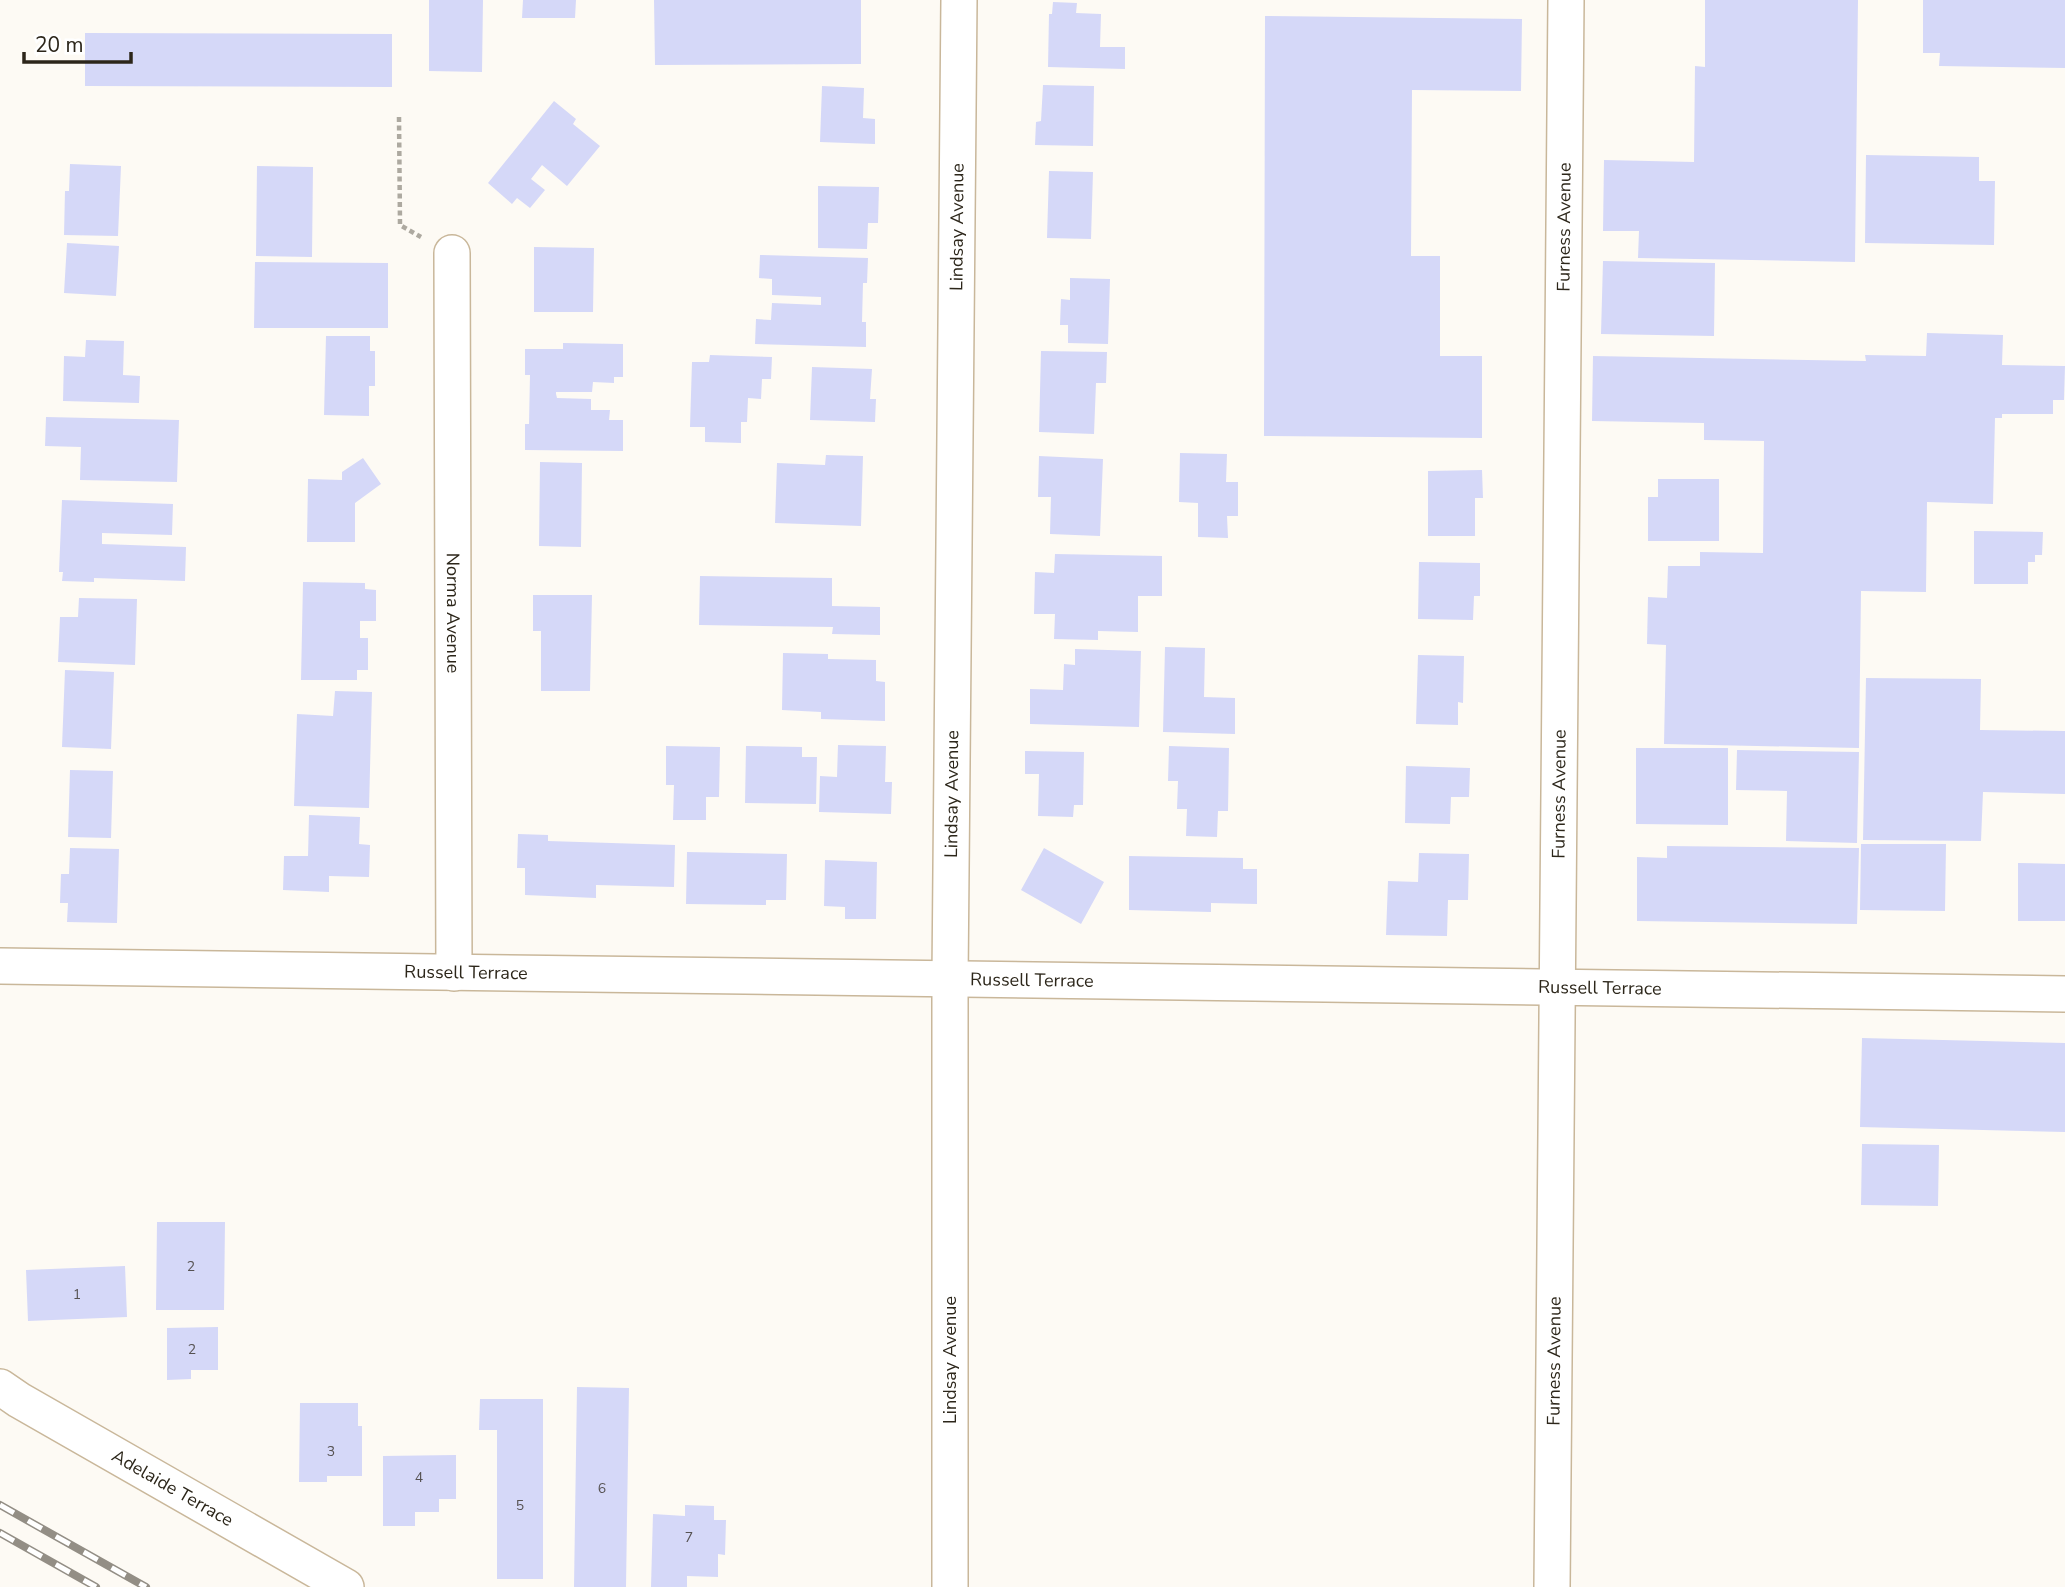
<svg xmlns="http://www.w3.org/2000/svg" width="2065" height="1587" font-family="'Nunito Sans',sans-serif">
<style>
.building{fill:#d5d8f8}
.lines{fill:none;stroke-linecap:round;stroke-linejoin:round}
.street-casing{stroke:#c9b79a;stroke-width:38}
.path{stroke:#ada9a0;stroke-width:4.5;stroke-dasharray:5 3.5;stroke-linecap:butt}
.street{stroke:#fff;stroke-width:35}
.rail-casing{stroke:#938e85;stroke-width:8}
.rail{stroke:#fff;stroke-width:5;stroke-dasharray:16;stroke-linecap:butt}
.labels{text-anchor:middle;stroke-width:7;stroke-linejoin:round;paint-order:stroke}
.number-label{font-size:14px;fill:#565252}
.street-label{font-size:18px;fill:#2c261a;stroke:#fff}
</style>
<rect width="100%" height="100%" fill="#fdfaf4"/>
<path class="building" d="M429,0H483L482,72L429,71Z
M523,0H576L575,18H522Z
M654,0H861V64L655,65Z
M1705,0H1858L1855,262L1638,258L1639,231H1603L1604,160L1694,162L1695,66L1705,67Z
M1923,0H2065V68L1939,66L1940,53H1923Z
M1053,2L1077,3L1076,13L1101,14L1100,47H1125V69L1048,67L1049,14H1052Z
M1265,16L1522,19L1521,91L1412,90L1411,256H1440V356H1482V438L1264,436Z
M85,33L392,34V87L85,86Z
M1043,85L1094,86L1093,146L1035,145L1036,122L1041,121Z
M822,86L864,88L863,118L875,119V144L820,142Z
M554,101L576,119L573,124L600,146L567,186L542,165L531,179L545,190L530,208L517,198L512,204L488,183Z
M1866,155L1979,157V181H1995L1994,245L1865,243Z
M70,164L121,166L118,236L64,235L65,191H69Z
M257,166L313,167L312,257L256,256Z
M1049,171L1093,172L1091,239L1047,238Z
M818,186L879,187L878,223H868L867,249L818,248Z
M67,243L119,246L116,296L64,293Z
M534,247L594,248L593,312H534Z
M760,255L868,258L867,283H863L862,322H866V347L755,344L756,319L771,320L772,303L821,305V297L772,295V279L759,278Z
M1603,261L1715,263L1714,336L1601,334Z
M255,262L388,263V328H254Z
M1070,278L1110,279L1108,344L1068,343V325H1060L1061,299L1070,300Z
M1927,333L2003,335L2002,365L2065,366L2064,400H2053V414H2002V418H1995L1993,504L1927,502L1926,592L1861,591L1859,748L1664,744L1666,645L1647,644L1648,597L1667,598L1668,566H1700V552L1763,553L1764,441L1704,440V423L1592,421L1593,356L1866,361L1865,355L1926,356Z
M326,336H370V351H375V386H369V416L324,415Z
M86,340L124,341L123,375L140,376L139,403L63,401L64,356L85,357Z
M563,343L623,344V377H614V383L593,382L592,392H556V394L557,398L591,399V410H610L609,420H623V451L525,450V424H529L530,375H525V349H563Z
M1041,351L1107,352L1106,383H1096L1094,434L1039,432Z
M710,355L772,357L771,379H762L761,399L748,398L747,422H741V443L705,442V427H690L692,362H709Z
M812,367L872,369L870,399H876L875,422L810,420Z
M46,417L179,420L177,482L80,480L81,447L45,446Z
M1180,453L1227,454L1226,482H1238V516H1227L1228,538L1198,537V503L1179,502Z
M826,455L863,456L861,526L775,523L777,463L825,465Z
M1039,456L1103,459L1100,536L1050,534L1051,497H1038Z
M363,458L381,484L355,503V542H307L308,479L342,480V472Z
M540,462L582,463L581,547L539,546Z
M1482,470L1483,498H1475V536H1428V471Z
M1658,479H1719V541H1648V497H1658Z
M62,500L173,504L172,535L102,533V544L186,547L185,581L94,578V582L62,581L63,572H59Z
M1974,531L2043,532L2042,555H2035V562H2028V584H1974Z
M1055,554L1162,556V596H1138V632L1098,631V640L1054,639L1055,614H1034L1035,572L1054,573Z
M1419,562L1480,563V596H1474L1473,620L1418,619Z
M700,576L832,578V606L880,607V635L832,634L833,627L699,625Z
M303,582L365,583V589L376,590V621H360V638H368V670H357V680H301Z
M533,595H592L590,691H541V631H533Z
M79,598L137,599L135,665L58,662L60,617H78Z
M1165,647L1205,648L1204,697L1235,698V734L1163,732Z
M1075,649L1141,651L1139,727L1030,724V689L1063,690L1064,664L1075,665Z
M783,653L828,654V659L876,660V681L885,682V721L821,719V712L782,710Z
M1418,655L1464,656L1463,703L1458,702V725L1416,724Z
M65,670L114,672L111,749L62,747Z
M1866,678L1981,679L1980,730L2065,731V794L1983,792L1981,841L1863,840Z
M335,691L372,692L369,808L294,806L297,714L333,716Z
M838,745L886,746L885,782H892L891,814L819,812L820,776L837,777Z
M666,746L720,747L719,797H706V820H673L674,785H666Z
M746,746L802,747V757H817L816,804L745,803Z
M1169,746L1229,748L1228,811H1218L1217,837L1186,836L1187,809H1177L1178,781H1168Z
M1636,748H1728V825L1636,824Z
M1737,750L1859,752L1857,843L1786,841L1787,791L1736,790Z
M1025,751L1084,752L1083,805H1074L1073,817L1038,816L1039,774H1025Z
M1406,766L1470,768L1469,797H1451L1450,824L1405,823Z
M70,770L113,771L111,838L68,837Z
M309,815L360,817L359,844L370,845L369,877L329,876V892L283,890L284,856H308Z
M518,834L548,835V841L675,845L674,887L596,885V898L525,895V868H517Z
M1861,844H1946L1945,911L1860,910Z
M1667,846L1859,848L1857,924L1637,921V857L1667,858Z
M70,848L119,849L117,923L67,922L68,903H60L61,874H69Z
M1044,848L1104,882L1081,924L1021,890Z
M687,852L787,854L786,900H766V905L686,904Z
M1419,853L1469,854L1468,900H1448L1447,936L1386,935L1388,881L1418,882Z
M1129,856L1243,858V869H1257V904L1211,903V912L1129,910Z
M825,860L877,862L876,919H845V907L824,906Z
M2018,863L2065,864V921H2018Z
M1862,1038L2065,1043V1132L1860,1127Z
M1862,1144L1939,1145L1938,1206L1861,1205Z
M157,1222H225L224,1310H156Z
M125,1266L127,1317L28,1321L26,1270Z
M218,1327V1370H191V1379L167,1380V1328Z
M577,1387L629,1388L626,1587H574Z
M480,1399H543V1579H497V1430H479Z
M300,1403H358V1426H362V1476H327V1482H299Z
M456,1455V1499H439V1512H415V1526H383V1456Z
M685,1505L714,1506V1520H726L725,1555L718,1554V1577L687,1576V1587H651L653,1514L685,1516Z"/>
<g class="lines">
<defs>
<g id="street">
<path id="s1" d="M452,253L454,973"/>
<path id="s2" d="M0,966L2065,994"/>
<path id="s3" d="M0,1387L19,1400L346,1587"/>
<path id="s4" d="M950,1587V979L959,0"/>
<path id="s5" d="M1552,1587L1566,0"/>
</g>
</defs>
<use href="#street" class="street-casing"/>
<path class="path" d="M399,117L400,225L421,237"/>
<use href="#street" class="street"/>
<defs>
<path id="rail" d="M0,1505L146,1587
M0,1533L96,1587"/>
</defs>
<use href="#rail" class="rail-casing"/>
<use href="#rail" class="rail"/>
</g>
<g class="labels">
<g class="number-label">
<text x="191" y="1271">2</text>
<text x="77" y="1299">1</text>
<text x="192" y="1354">2</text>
<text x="331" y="1456">3</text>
<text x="419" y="1482">4</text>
<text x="602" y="1493">6</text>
<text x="520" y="1510">5</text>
<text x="689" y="1542">7</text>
</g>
<g class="street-label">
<text dy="6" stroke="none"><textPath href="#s4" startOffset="1360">Lindsay Avenue</textPath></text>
<text dy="6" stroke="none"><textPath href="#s5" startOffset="1360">Furness Avenue</textPath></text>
<text dy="6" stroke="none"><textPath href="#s1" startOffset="360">Norma Avenue</textPath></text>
<text dy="6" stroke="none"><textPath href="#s4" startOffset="793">Lindsay Avenue</textPath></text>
<text dy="6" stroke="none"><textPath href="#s5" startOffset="793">Furness Avenue</textPath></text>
<text dy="6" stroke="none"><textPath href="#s2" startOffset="466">Russell Terrace</textPath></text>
<text dy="6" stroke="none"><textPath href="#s2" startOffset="1032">Russell Terrace</textPath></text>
<text dy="6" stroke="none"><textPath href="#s2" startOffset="1600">Russell Terrace</textPath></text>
<text transform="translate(950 1360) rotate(-90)" y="6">Lindsay Avenue</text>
<text dy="6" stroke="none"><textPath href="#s5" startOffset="226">Furness Avenue</textPath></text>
<text dy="6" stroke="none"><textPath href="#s3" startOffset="200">Adelaide Terrace</textPath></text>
</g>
</g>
<path d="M24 52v10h107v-10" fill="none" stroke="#2c261a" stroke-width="3.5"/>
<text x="35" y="52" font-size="21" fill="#2c261a" stroke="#ffffff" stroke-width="5" paint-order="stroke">20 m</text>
</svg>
